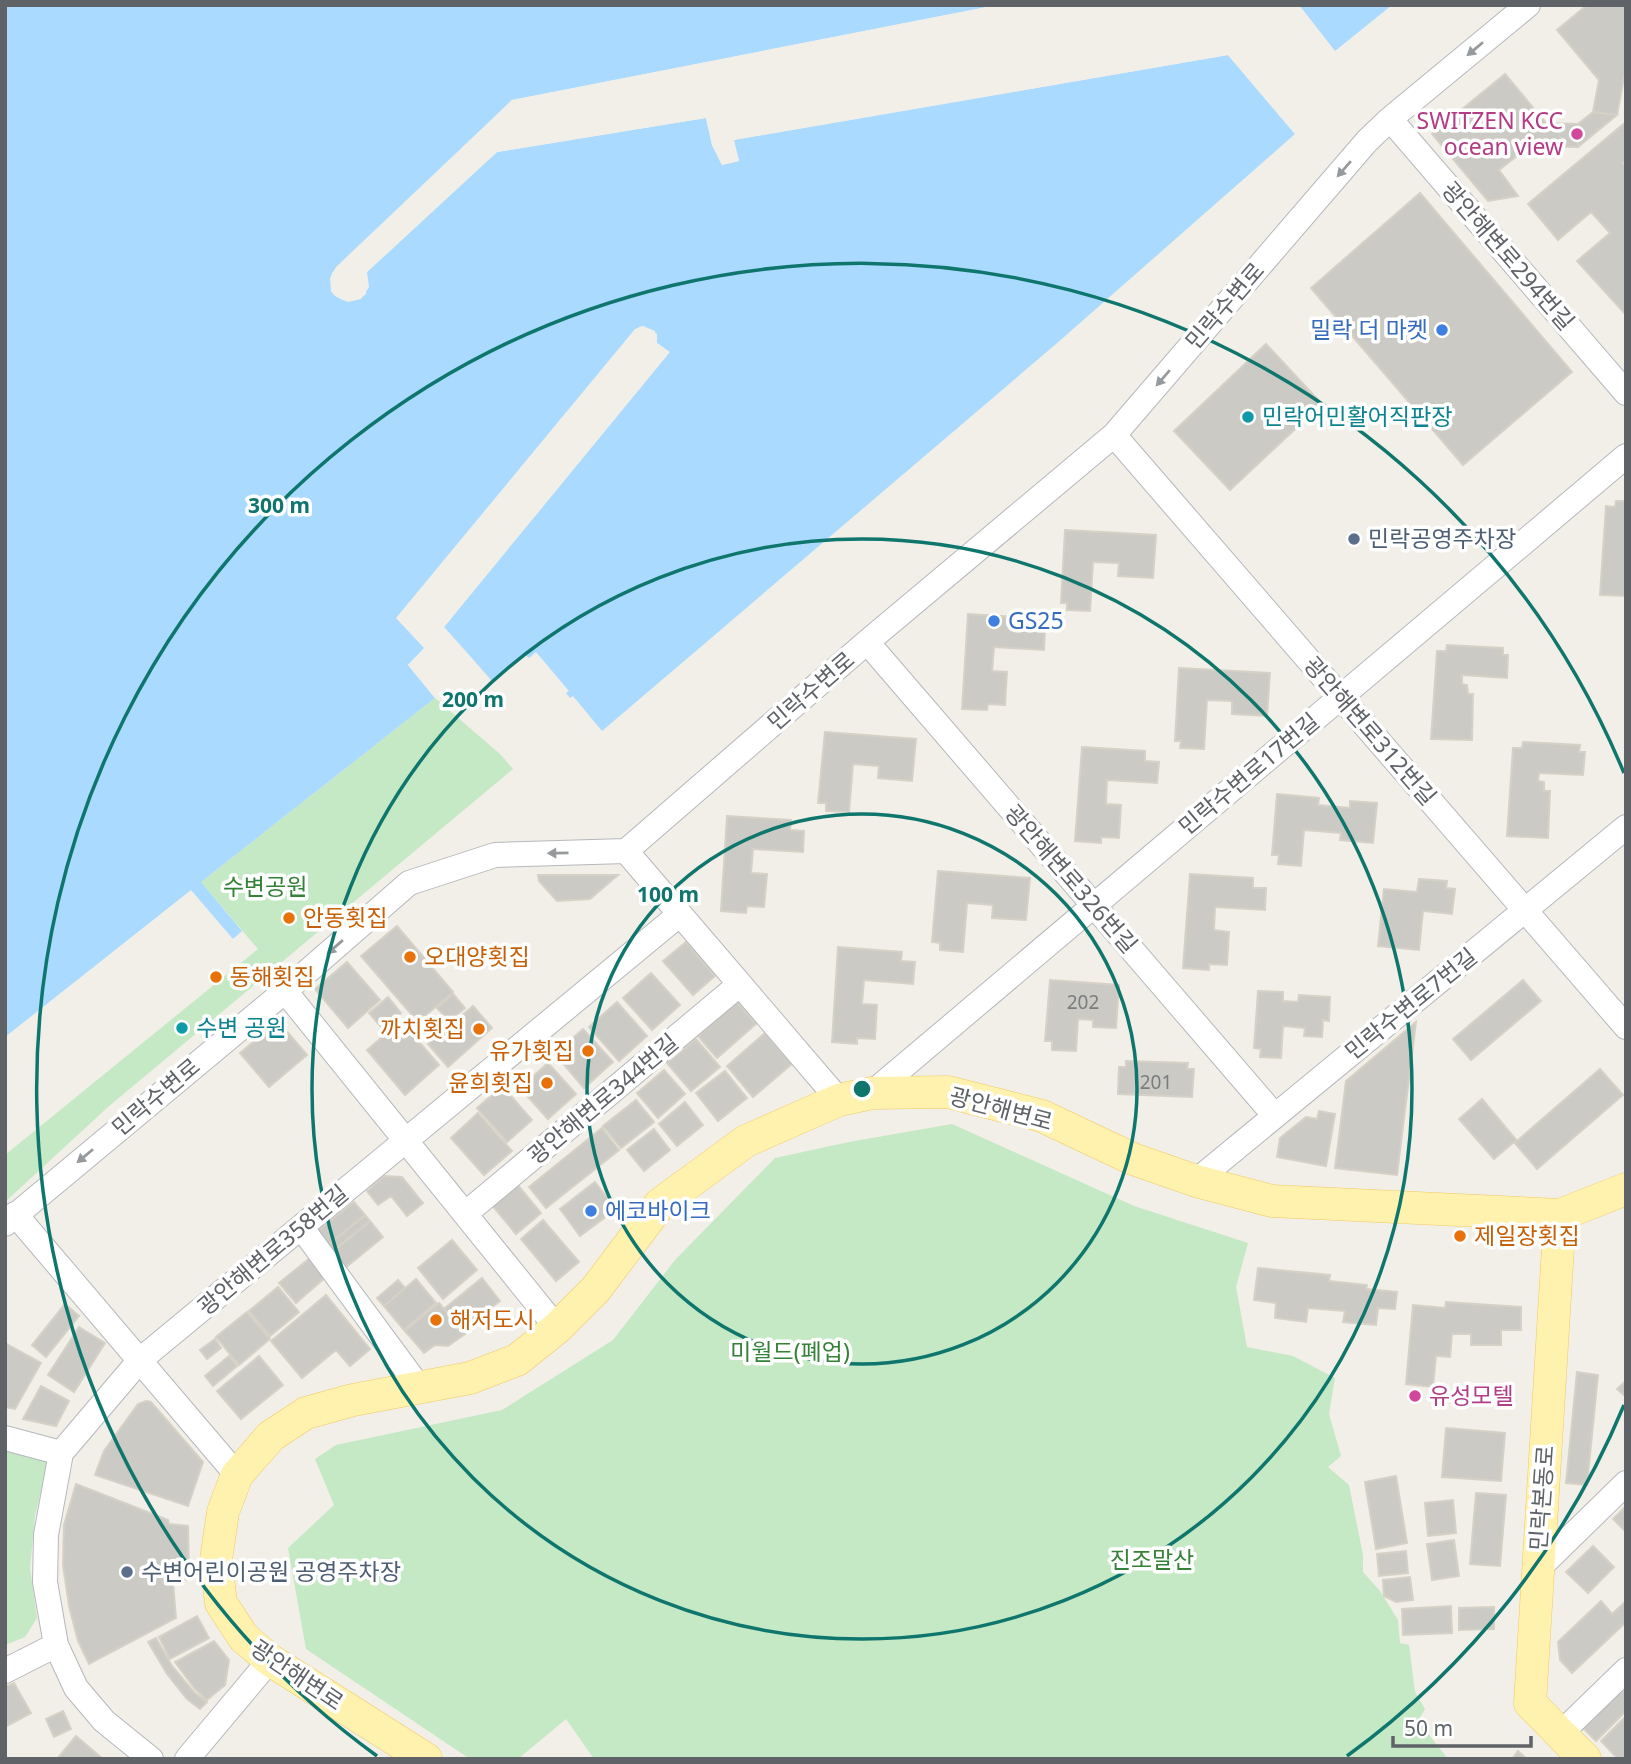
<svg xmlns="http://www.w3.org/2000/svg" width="1631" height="1764" font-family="'Noto Sans','Noto Sans KR',sans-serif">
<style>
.green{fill:#c5e8c5}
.water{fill:#aadaff}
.pier{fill:#f1efe8}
.building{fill:#cccac5;stroke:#d6d1c6;stroke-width:2}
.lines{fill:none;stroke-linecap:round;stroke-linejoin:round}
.minor-casing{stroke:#b5b8bc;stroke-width:26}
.major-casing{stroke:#f2c960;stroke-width:33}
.minor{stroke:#fff;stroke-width:24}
.major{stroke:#fff2af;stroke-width:32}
.oneway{fill:#979a9d}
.ring{fill:none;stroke:#0f766e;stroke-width:3.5}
.hotel-dot{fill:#d1479c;stroke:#fff;stroke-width:2.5}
.shop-dot{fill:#3f7fe0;stroke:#fff;stroke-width:2.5}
.culture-dot{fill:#0f9aa8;stroke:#fff;stroke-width:2.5}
.service-dot{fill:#5c6f8a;stroke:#fff;stroke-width:2.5}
.food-dot{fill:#e8710a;stroke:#fff;stroke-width:2.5}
.labels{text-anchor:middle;stroke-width:7;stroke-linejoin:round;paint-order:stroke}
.number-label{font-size:19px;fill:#7a7d7f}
.hotel-label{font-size:23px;fill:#b23c85;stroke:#fff;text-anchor:end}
.street-label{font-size:23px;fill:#5f6368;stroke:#fff}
.shop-label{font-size:23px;fill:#366cbe;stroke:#fff;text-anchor:start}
.culture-label{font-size:23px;fill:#0d838f;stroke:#fff;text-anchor:start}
.service-label{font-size:23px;fill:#4e5e75;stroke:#fff;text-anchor:start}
.park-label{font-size:23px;fill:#348238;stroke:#fff}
.food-label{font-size:23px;fill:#c56008;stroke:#fff;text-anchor:start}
.centre{fill:#0f766e;stroke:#fff;stroke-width:3.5}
.ring-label{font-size:21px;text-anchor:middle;font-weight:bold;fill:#0f766e;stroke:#fff;stroke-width:7;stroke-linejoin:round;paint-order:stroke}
</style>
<rect width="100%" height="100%" fill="#f1efe8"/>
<path class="green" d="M435,698L500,754L513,769L108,1107L5,1202V1155L258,949L201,882Z
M952,1124L1134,1206L1248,1243L1236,1287L1247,1347L1293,1356L1335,1378L1329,1414L1341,1456L1328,1467L1349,1485L1363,1555V1572L1380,1591L1398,1620L1400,1643L1409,1645L1415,1692L1425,1709L1418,1721L1448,1759H594L566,1719L518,1759H470L306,1649L288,1548L334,1505L315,1459L336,1445L502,1410L613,1340L675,1260L775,1158L849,1142Z
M5,1449L48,1461L35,1516L30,1568L37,1618L25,1637L5,1645Z"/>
<path class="water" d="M5,5H997L512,100L332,273L331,291C340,303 355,304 366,294L367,272L497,152L706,118L712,145L722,165L739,161L733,140L1228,55L1295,134L1056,344L602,731L573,696L570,698L566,693L569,691L536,652L529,658L524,654L492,681L444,627L669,352L657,343V334L643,326L639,327L397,618L425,648L408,665L435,698L201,882L242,931L233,939L191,890L5,1037Z
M1299,5H1392L1335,51Z"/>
<path class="pier" d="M997,5H1000L997,9L514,104L338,270L333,279L335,289L338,294L348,298L359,296L365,287L364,270L496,149L706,115L709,117L716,144L724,161L734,159L730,141L733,137L1228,51L1298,132L1295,134L1228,55L734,140L739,161L722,165L712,145L706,118L497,152L367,272L369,287L361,299L348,302L335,296L331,291L330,278L336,267L512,100Z
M1295,5H1299L1337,54L1332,53Z
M643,326L655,331L657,343L670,352L444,627L476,663L473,666L441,629V625L665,352L654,345L653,336L649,331L643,329L638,332L401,618L428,646L427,650L412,665L438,695L435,698L408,665L424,648L396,618L635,329Z"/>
<path class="building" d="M1587,5H1626V67L1617,115L1593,112L1599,80L1557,30Z
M1505,74L1546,123L1578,124V147L1530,146L1499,170L1518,196L1488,201L1432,134Z
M1593,112L1617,115L1578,147V124Z
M1626,122V160L1622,163L1626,167V315L1577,261L1610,233L1591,212L1558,240L1528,204Z
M1420,193L1572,372L1463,465L1311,288Z
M1266,344L1322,404L1230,490L1174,431Z
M1616,501H1626V596L1600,595L1606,506L1615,507Z
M1065,530L1156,535L1153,578L1118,576L1119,563L1093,562L1090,611L1067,610V603H1061Z
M968,614L1032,618L1031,628L1045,629L1044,650L994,647L992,671L1007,672L1005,705L988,704L987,710L962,709Z
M1447,645L1503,648V655H1508L1507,678L1462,675V684L1467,685L1468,694H1473L1472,740L1431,739L1437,651H1446Z
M1179,668L1270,673L1267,716L1232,714V701L1207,700L1204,749L1180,748L1181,741H1175Z
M825,732L916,739L912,781L878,778L879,766L853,764L849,812L826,811V803H818Z
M1523,742L1580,745L1579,752H1585L1583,775L1539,773L1538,781L1544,782V791H1550L1548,838L1507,836L1513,748H1522Z
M1082,747L1145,751V761L1159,762L1157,783L1107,780L1106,804L1121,805L1119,838L1101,837V843L1075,841Z
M1277,794L1319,798L1318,805L1350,808V801L1377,803L1373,843L1340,840L1341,833L1304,830L1301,866L1278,864L1279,855H1272Z
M727,816L791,820L790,830L804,831L803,852L753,849L751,873L767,874L764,907L747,906L746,913L721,911Z
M938,871L1030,878L1026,920L992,918L993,905L967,903L963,952L940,950V943L932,942Z
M1190,874L1253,878V888H1266L1265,910L1215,907L1214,930L1229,932L1227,965L1209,964V970L1183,968Z
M538,875H618L590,899L557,901L539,881Z
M1419,879L1447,881L1446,888L1455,889L1452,914L1423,911L1419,950L1378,946L1384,889L1417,892Z
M397,926L453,992L418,1022L361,956Z
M686,942L715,976L693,995L663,961Z
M838,947L902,952L901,961L915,962L913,984L864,980L862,1004L877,1005L875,1039L857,1038V1044L832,1042Z
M347,962L380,1000L348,1028L315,989Z
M651,973L680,1005L652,1030L623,998Z
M1050,980L1119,985L1116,1028L1093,1027V1020L1078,1019L1076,1051L1052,1050V1041H1045Z
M1523,980L1541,1001L1471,1060L1453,1039Z
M1258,991L1283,992V1001L1298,1002L1299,995L1330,997L1329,1021L1323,1020L1322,1037L1304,1036L1305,1028L1283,1026L1281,1058L1260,1057L1261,1049L1254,1048Z
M453,994L465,1008L449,1021L437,1008Z
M388,997L401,1013L382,1028L369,1013Z
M617,1002L647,1036L619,1061L589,1027Z
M737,1002L756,1024L717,1058L698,1036Z
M473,1006L492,1028L448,1067L428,1044Z
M278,1021L307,1055L269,1087L240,1053Z
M401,1021L439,1065L405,1095L367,1050Z
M1416,1022L1397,1175L1335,1168L1346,1081Z
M583,1029L613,1062L584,1088L555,1054Z
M765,1033L792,1064L753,1097L727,1066Z
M696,1039L720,1067L691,1091L667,1063Z
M1126,1061L1188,1063L1187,1069H1194L1192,1097L1118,1094L1119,1067H1126Z
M548,1063L576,1094L548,1119L520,1088Z
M1600,1069L1623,1095L1537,1169L1514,1142L1494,1159L1459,1119L1482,1099L1517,1141Z
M664,1070L685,1094L658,1118L637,1093Z
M725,1071L747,1098L718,1121L696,1093Z
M502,1086L532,1120L507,1142L477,1108Z
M636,1100L654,1122L621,1148L603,1126Z
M685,1102L703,1125L677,1146L659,1124Z
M1319,1111L1335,1114L1326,1166L1277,1157L1280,1138L1306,1117L1317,1119Z
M478,1113L512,1151L484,1175L451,1138Z
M602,1128L619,1150L546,1208L529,1187Z
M654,1129L670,1150L644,1171L627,1150Z
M384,1176L402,1177L423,1203L407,1216L391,1196L378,1205L367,1191Z
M595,1182L616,1209L580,1236L560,1209Z
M516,1183L541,1213L516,1234L491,1204Z
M354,1202L365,1215L327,1246L316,1232Z
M365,1215L370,1221L332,1252L327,1246Z
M543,1220L579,1262L556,1281L521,1239Z
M370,1221L383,1237L345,1268L332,1252Z
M452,1240L477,1270L443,1299L418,1268Z
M310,1258L326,1277L296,1303L279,1283Z
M1258,1268L1330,1275L1329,1281L1367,1285L1366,1289L1397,1292L1395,1309L1378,1308L1376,1325L1343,1322L1345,1311L1308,1308L1306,1322L1275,1318L1276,1303L1254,1300Z
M482,1278L500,1301L462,1330L444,1309Z
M416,1279L436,1303L404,1330L384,1306Z
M398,1280L405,1288L384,1306L377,1298Z
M278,1287L299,1312L270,1336L249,1311Z
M326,1295L370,1349L350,1366L336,1350L302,1378L271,1341Z
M1446,1302L1521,1307V1330H1501V1345H1471V1334H1452L1450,1357L1436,1356L1433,1387L1406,1384L1413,1305L1445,1308Z
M439,1303L465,1334L448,1346L435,1345L424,1353L405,1331Z
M65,1304L79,1316L46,1357L32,1345Z
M247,1312L270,1339L239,1365L216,1337Z
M79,1327L105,1343L74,1392L48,1375Z
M215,1339L221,1348L207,1359L200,1350Z
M5,1343L41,1363L15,1409L5,1407Z
M229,1356L237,1366L213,1386L205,1376Z
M259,1356L283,1385L241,1419L217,1391Z
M1577,1372L1598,1375L1587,1485L1566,1483Z
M1626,1381V1397L1617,1389Z
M41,1386L69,1401L56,1426L23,1419Z
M146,1401L151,1402L203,1462L188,1506L95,1475L104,1451L138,1404Z
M1446,1428L1505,1433L1501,1481L1442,1477Z
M1396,1476L1407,1543L1376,1549L1365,1482Z
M76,1484L168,1520L169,1524L188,1526L189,1579L173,1582L176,1618L89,1664L78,1641L69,1606L63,1565L64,1525Z
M1476,1493L1506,1495L1500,1566L1470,1564Z
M1453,1500L1456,1533L1428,1536L1425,1503Z
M1626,1506V1532L1613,1519Z
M1454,1540L1459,1576L1432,1580L1427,1544Z
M1593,1546L1614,1567L1588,1593L1566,1572Z
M1406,1551L1408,1573L1379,1576L1377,1554Z
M1410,1577L1413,1600L1396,1602L1384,1596L1383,1580Z
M1601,1601L1612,1614L1626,1601V1622L1572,1673L1560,1660L1558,1642Z
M1451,1606L1452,1633L1403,1635L1402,1609Z
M1494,1607V1629L1459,1630V1608Z
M197,1616L209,1638L170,1659L159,1637Z
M156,1638L172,1666L194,1692L207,1702L200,1709L187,1699L167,1674L148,1642Z
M214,1641L229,1660L225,1685L207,1700L195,1689L175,1662Z
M14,1683L31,1713L5,1727V1687Z
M1619,1688L1626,1694V1711L1596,1741L1581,1726Z
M63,1711L71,1729L54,1737L46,1719Z
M1625,1717L1626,1759H1618L1601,1741Z
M76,1736L103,1759H57Z
M1518,1751L1527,1759H1512Z"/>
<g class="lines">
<defs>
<path id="minor" d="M1390,119L1626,393
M1114,435L1626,1027
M867,642L1275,1116
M626,851L839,1100
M285,991L557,1328
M872,1093L1626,456
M1196,1181L1626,827
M15,1214L237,1475
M465,1214L740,984
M5,1224L285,991L409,883L495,855L626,851L867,642L1114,435L1367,141L1390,119L1528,5
M301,1227L419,1387
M5,1438L61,1453
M1538,1569L1626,1483
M5,1671L56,1645
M1560,1734L1626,1670
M151,1759L104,1721L76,1688L56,1645L45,1582L46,1535L61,1453L140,1360L680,914
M187,1759L270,1660"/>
<path id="major" d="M1560,1215L1530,1703L1585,1759
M426,1759L270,1660L244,1638L221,1603L216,1560L223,1512L237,1475L271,1436L306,1413L353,1400L470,1378L517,1360L557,1328L596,1289L660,1204L746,1141L839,1100L872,1093L948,1092L1042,1116L1133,1159L1196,1181L1272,1201L1560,1215L1626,1189"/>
</defs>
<use href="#minor" class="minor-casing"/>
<use href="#major" class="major-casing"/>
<use href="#minor" class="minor"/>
<use href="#major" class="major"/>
</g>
<defs><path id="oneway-solid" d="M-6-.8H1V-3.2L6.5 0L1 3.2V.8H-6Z" transform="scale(1.75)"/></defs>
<g class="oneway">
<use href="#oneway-solid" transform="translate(1475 49) rotate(140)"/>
<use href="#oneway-solid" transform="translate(1344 169) rotate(131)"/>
<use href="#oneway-solid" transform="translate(1163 378) rotate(131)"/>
<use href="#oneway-solid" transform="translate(558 853) rotate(179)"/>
<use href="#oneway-solid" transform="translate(335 947) rotate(139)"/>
<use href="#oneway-solid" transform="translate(85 1156) rotate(140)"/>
</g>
<g class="ring">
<circle cx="862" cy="1089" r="275"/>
<circle cx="862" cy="1089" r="550"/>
<path d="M1624 1405A825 825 0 0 1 1347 1756M377 1756A825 825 0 1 1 1624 773"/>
</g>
<g class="hotel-dot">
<circle cx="1577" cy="134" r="7"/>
<circle cx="1415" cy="1396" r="7"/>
</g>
<g class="shop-dot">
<circle cx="1442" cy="330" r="7"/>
<circle cx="994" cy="621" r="7"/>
<circle cx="591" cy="1211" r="7"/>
</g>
<g class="culture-dot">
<circle cx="1248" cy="417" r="7"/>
<circle cx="182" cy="1028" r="7"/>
</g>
<g class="service-dot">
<circle cx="1354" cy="539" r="7"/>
<circle cx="127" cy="1572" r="7"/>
</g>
<g class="food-dot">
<circle cx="289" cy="918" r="7"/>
<circle cx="410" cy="957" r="7"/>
<circle cx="216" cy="977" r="7"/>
<circle cx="479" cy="1029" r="7"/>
<circle cx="588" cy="1051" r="7"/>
<circle cx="547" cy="1083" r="7"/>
<circle cx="1460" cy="1236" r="7"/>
<circle cx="436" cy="1320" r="7"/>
</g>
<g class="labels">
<g class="number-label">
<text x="1083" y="1009">202</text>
<text x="1156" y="1089">201</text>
</g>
<g class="hotel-label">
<text x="1563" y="129">SWITZEN KCC<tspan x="1563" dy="26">ocean view</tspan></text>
<text x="1429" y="1404" text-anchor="start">유성모텔</text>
</g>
<g class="street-label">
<text transform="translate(1508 256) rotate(49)" y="8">광안해변로294번길</text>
<text transform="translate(1225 306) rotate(-49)" y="8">민락수변로</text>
<text transform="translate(811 691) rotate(-41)" y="8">민락수변로</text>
<text transform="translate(1370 731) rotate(49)" y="8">광안해변로312번길</text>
<text transform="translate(1249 774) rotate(-40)" y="8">민락수변로17번길</text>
<text transform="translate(1071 879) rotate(49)" y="8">광안해변로326번길</text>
<text transform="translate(1411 1004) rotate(-39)" y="8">민락수변로7번길</text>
<text transform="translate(156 1097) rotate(-40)" y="8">민락수변로</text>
<text transform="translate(603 1099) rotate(-40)" y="8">광안해변로344번길</text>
<text transform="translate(1001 1109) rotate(15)" y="8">광안해변로</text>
<text transform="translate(273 1250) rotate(-40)" y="8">광안해변로358번길</text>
<text transform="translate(1542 1498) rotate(-86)" y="8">민락본동로</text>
<text transform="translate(297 1675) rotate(34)" y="8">광안해변로</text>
</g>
<g class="shop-label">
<text x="1428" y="338" text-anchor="end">밀락 더 마켓</text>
<text x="1008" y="629">GS25</text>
<text x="605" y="1219">에코바이크</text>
</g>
<g class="culture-label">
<text x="1262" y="425">민락어민활어직판장</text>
<text x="196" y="1036">수변 공원</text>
</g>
<g class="service-label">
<text x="1368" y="547">민락공영주차장</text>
<text x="141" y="1580">수변어린이공원 공영주차장</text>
</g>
<g class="park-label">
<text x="265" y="895">수변공원</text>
<text x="790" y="1360">미월드(폐업)</text>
<text x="1152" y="1568">진조말산</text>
</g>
<g class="food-label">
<text x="303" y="926">안동횟집</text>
<text x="424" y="965">오대양횟집</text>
<text x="230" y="985">동해횟집</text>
<text x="465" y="1037" text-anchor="end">까치횟집</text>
<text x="574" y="1059" text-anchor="end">유가횟집</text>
<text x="533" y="1091" text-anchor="end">윤희횟집</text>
<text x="1474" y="1244">제일장횟집</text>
<text x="450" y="1328">해저도시</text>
</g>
</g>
<circle cx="862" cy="1089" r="10" class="centre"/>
<g class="ring-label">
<text x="279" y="513">300 m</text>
<text x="473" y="707">200 m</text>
<text x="668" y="902">100 m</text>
</g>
<rect width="1631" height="1764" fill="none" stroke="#5f6368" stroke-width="14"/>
<path d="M1393 1736v10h138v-10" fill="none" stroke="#5f6368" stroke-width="3.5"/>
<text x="1404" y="1736" font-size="21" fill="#5f6368" stroke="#ffffff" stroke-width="5" paint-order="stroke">50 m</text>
</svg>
